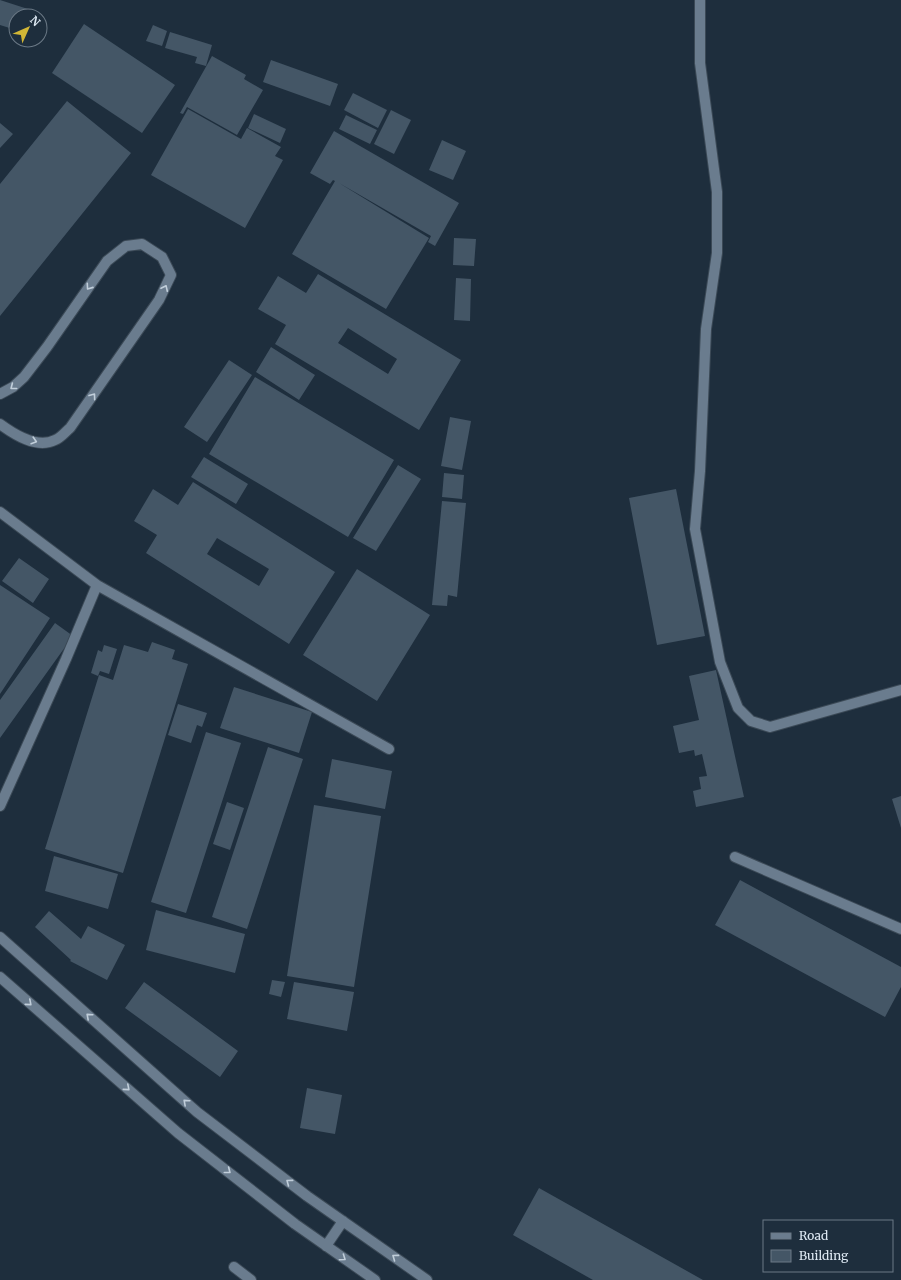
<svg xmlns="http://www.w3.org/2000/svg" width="901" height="1280" font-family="Merriweather,serif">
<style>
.building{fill:#445666;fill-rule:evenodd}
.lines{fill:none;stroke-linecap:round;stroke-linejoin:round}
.service-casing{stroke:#3b4956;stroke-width:12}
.minor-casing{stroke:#3b4956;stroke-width:12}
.service{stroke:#6a7c8e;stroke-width:10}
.minor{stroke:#6a7c8e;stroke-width:10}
.oneway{stroke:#c1ceda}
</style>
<rect width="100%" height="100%" fill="#1e2e3d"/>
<path class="building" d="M0,0L31,10L29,16H16V30L0,25Z
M84,24L175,85L142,133L52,73Z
M153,25L167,31L162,46L146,41Z
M170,32L212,45L206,66L195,63L197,57L165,48Z
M212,56L246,75L244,79L263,90L237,135L187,107L183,114L180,113Z
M271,60L338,84L330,106L263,82Z
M353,93L387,110L378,128L344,110Z
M67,101L131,153L0,316V184Z
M188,109L241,139L247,128L281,147L275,156L283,160L245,228L151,175Z
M391,110L411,120L394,154L374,144Z
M254,114L286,129L280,143L248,128Z
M346,115L377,130L370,144L339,129Z
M0,123L13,134L0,148Z
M334,131L459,203L435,246L428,242L431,236L339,183L429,238L386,309L292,254L335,181L333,180L330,184L310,173Z
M442,140L466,151L453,180L429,170Z
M454,238L476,239L474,266L453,265Z
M318,274L461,360L419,430L275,344L286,325L258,309L278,276L306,293ZM348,328L397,359L388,374L338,343Z
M456,278L471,279L470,321L454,320Z
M271,347L315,375L299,400L256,372Z
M229,360L252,375L207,442L184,427Z
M255,377L394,460L348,537L209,454Z
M450,417L471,421L462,470L441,466Z
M204,457L248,484L236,504L191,477Z
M398,465L421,479L376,551L353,538Z
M444,473L464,475L462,499L442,497Z
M193,482L335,572L289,644L146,553L157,535L134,521L153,489L178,505ZM217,538L269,569L259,586L207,554Z
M676,489L705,636L657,645L629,498Z
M442,501L466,503L457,597L448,595L447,606L432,605Z
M19,558L49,579L33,603L2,581Z
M357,569L430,615L377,701L303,655Z
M0,585L50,618L0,694Z
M55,623L73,636L0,738V700Z
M152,642L175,650L172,659L188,664L123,873L45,849L99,675L113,680L124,645L148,652Z
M104,645L117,649L109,674L100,671L98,676L91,673L98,650L102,652Z
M716,670L744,797L696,807L693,791L701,789L699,777L707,776L702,754L695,756L694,750L679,753L673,726L699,720L689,676Z
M234,687L312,712L299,753L220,728Z
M178,704L207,713L202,727L197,725L191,743L168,735Z
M206,732L241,743L186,913L151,902Z
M268,747L303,759L247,929L212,917Z
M332,759L392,771L385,809L325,797Z
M901,796V828L892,799Z
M227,802L244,808L230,850L213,844Z
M314,805L381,816L354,987L287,976Z
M54,856L118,874L108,909L45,891Z
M740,880L901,967V987L885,1017L715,925Z
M156,910L245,934L235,973L146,950Z
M49,911L81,939L88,926L125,945L107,980L70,961L71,960L35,927Z
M272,980L285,982L281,997L269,994Z
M144,982L238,1051L220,1077L125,1008Z
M294,982L354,992L347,1031L287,1019Z
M307,1088L342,1095L335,1134L300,1128Z
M539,1188L703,1280H593L513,1235Z"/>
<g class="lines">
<defs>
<path id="service" d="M0,394L13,387L24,377L47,347L107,261L126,246L142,244L162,257L171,275L159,300L70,428C66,431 61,438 55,440C37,449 15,435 0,424
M0,512L97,585L66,659L0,806
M97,585L389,749
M735,857L901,929
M234,1267L251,1280"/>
<path id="minor" d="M700,0V63L717,192V253L706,329L700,471L695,529L720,662L738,708L751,721L770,727L901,690
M0,937L197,1112L307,1196L427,1280
M0,977L178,1133L295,1224L375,1280
M326,1246L343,1221"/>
</defs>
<use href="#service" class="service-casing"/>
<use href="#minor" class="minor-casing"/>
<use href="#service" class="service"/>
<use href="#minor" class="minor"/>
</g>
<defs><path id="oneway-chevron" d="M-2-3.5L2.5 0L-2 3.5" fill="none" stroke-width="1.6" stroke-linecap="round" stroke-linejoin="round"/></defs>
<g class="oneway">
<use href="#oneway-chevron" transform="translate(89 287) rotate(125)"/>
<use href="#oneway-chevron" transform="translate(165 288) rotate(-65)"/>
<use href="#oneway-chevron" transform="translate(13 387) rotate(142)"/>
<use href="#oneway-chevron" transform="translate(93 396) rotate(-54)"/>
<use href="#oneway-chevron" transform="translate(34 441) rotate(17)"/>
<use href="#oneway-chevron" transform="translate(29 1003) rotate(41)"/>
<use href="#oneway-chevron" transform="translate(89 1016) rotate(-138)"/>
<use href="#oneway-chevron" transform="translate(127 1088) rotate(41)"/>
<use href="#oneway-chevron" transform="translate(186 1102) rotate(-138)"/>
<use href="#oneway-chevron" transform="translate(228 1171) rotate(38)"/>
<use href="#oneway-chevron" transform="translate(289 1182) rotate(-143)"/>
<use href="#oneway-chevron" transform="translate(395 1257) rotate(-144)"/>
<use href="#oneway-chevron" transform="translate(343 1258) rotate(35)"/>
</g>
<rect x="763" y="1220" width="130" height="52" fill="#1e2e3d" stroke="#6b7986"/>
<rect x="771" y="1233" width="20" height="6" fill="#6a7c8e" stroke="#6b7986"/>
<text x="799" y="1240" font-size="12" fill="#dee9f3">Road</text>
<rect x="771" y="1250" width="20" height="12" fill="#445666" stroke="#6b7986"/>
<text x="799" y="1260" font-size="12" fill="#dee9f3">Building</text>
<g transform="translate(28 28) rotate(45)"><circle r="19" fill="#1e2e3d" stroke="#6b7986"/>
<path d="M0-3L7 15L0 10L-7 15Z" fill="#d2b736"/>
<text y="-6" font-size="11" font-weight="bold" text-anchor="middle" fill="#dee9f3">N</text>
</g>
</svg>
